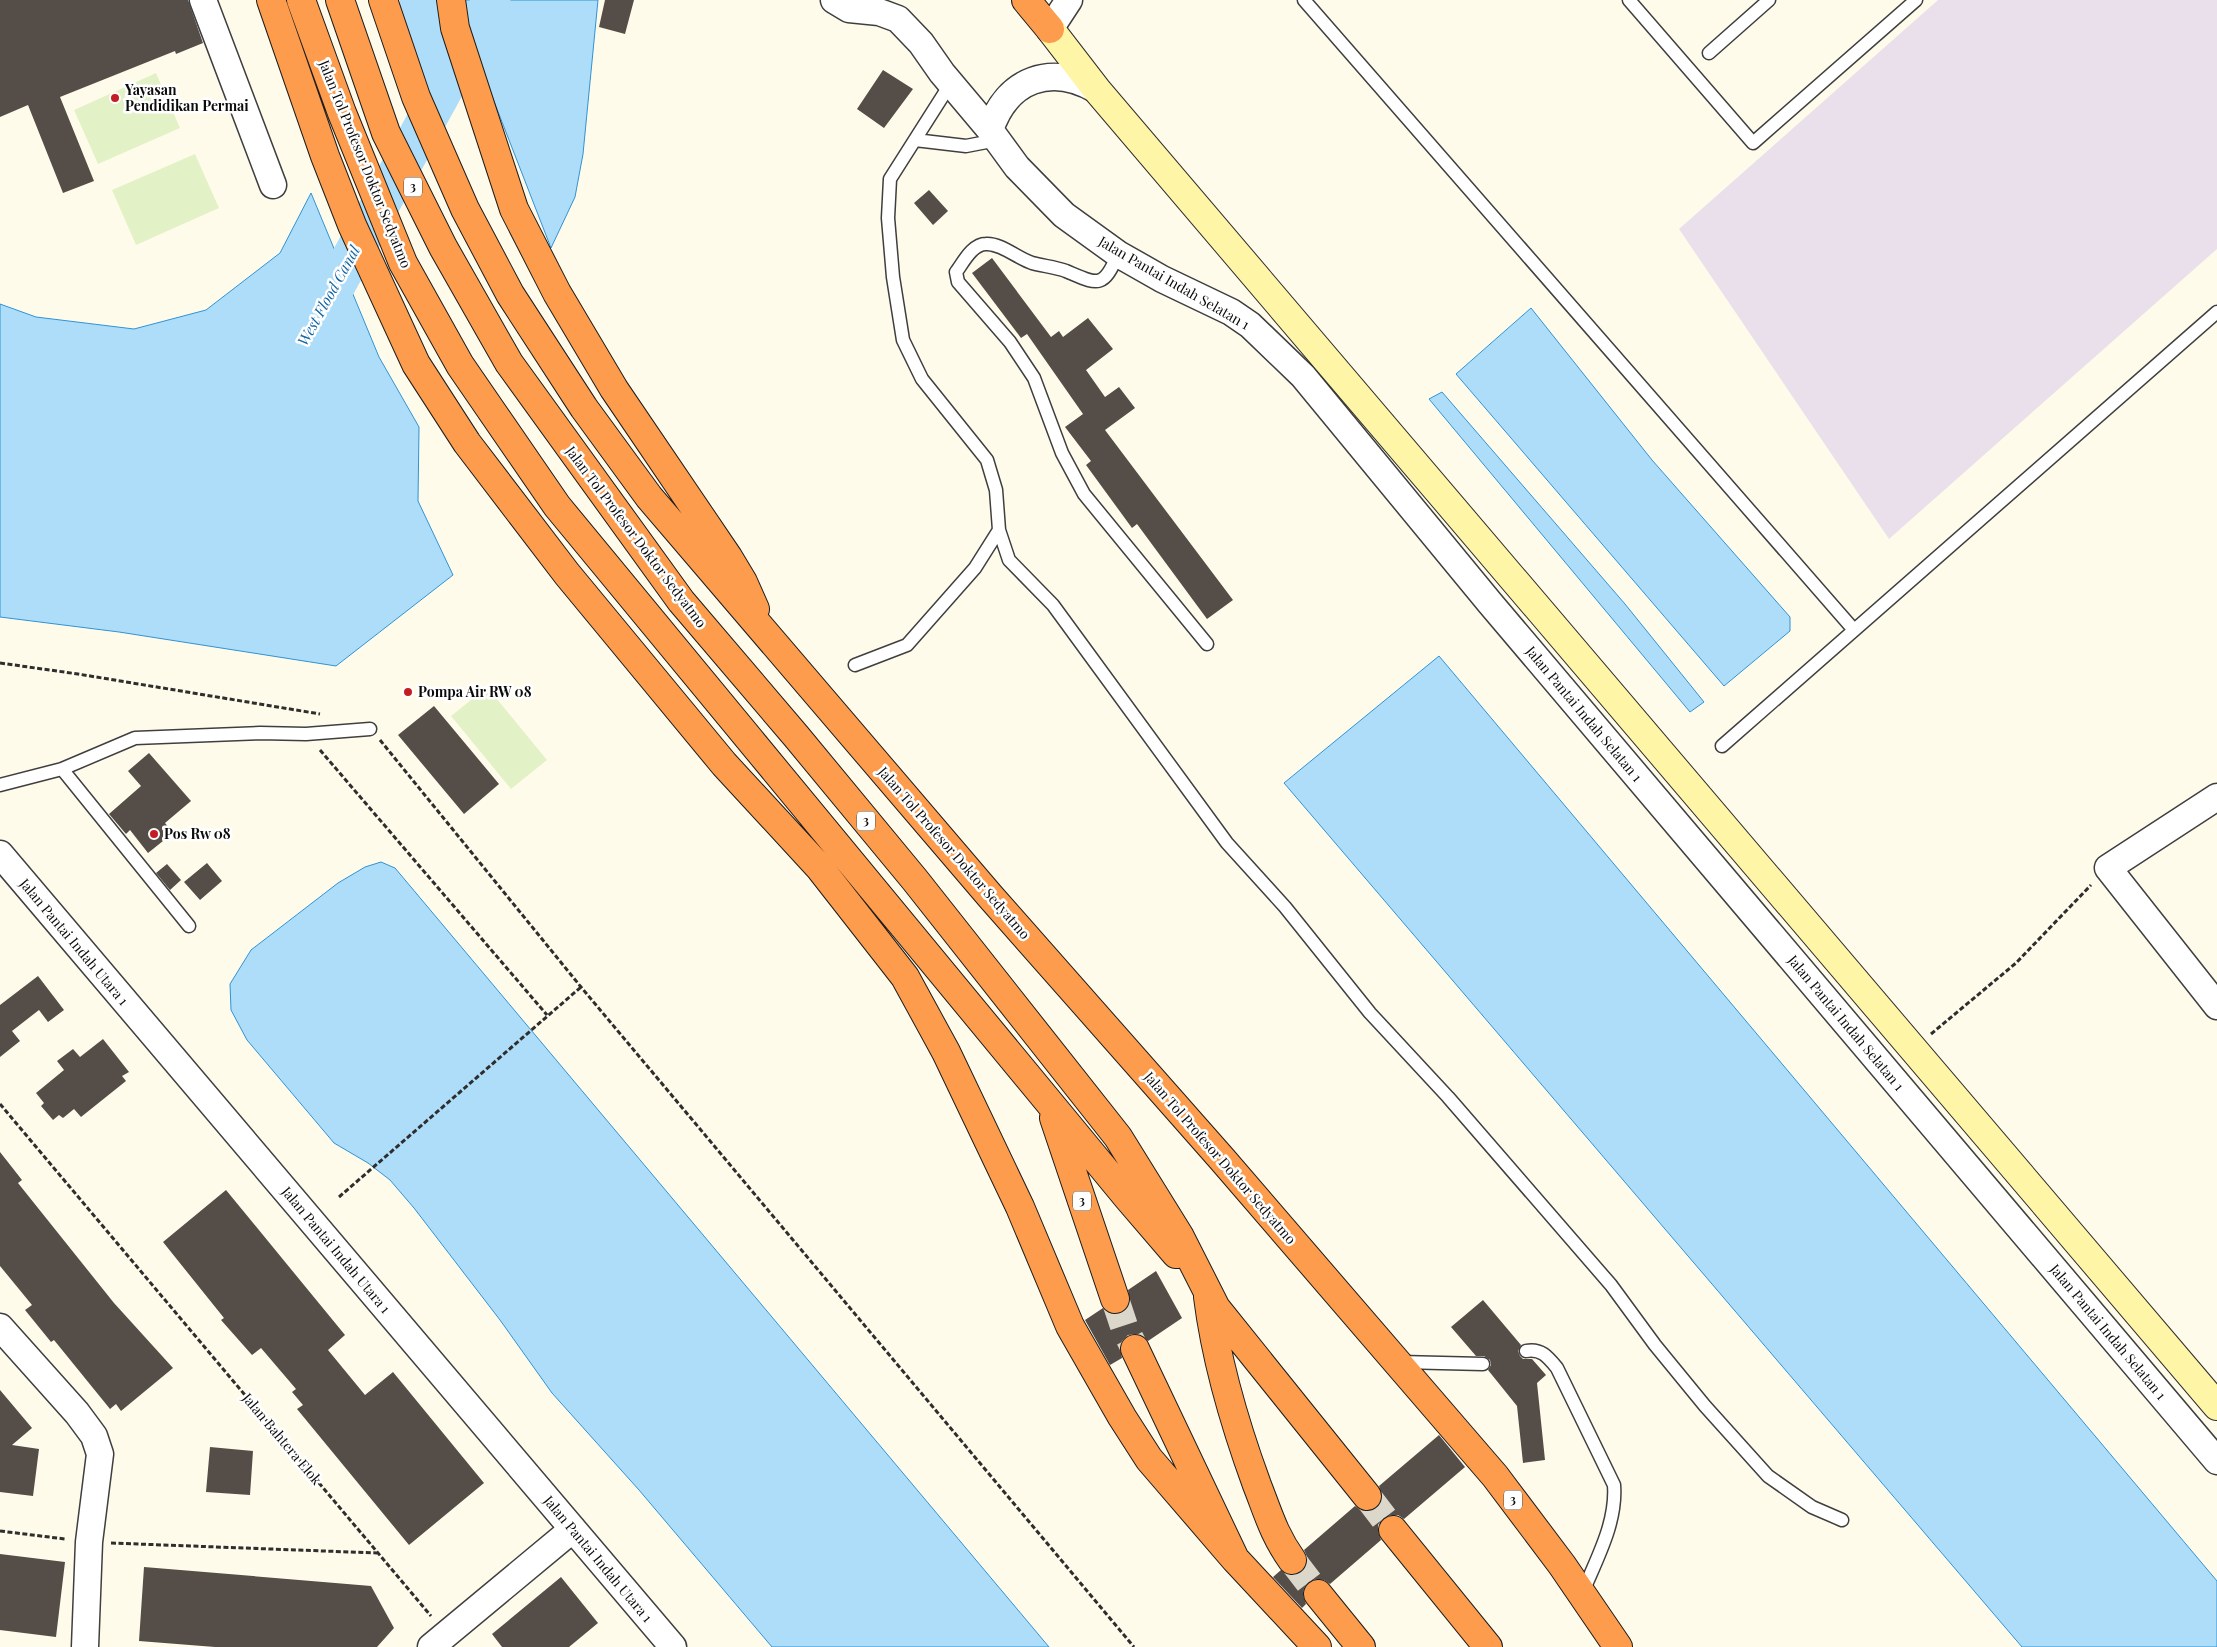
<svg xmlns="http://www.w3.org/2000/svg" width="2217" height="1647" font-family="'Playfair Display',serif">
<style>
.industrial{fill:#eae0ec}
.pitch{fill:#e3f2c6}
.water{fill:#adddf9;stroke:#3093d4}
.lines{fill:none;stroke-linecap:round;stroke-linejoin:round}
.river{stroke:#adddf9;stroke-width:39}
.building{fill:#554d48}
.highway-tunnel{stroke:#dbd7ca;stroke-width:28;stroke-dasharray:28 14;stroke-linecap:butt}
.lane-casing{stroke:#3f3f3f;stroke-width:15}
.street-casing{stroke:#3f3f3f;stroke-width:29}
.secondary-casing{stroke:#2e2e2e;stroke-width:30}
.highway-casing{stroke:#1d1d1d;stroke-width:30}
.path{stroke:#2e2e2e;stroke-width:3;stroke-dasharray:5 2.5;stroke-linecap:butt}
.lane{stroke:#fff;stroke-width:12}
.street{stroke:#fff;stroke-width:26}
.secondary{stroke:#fff5a6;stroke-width:28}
.highway{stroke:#fc9c4c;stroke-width:28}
.poi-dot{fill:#c31d25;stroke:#fff;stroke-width:2}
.labels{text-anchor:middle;stroke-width:5;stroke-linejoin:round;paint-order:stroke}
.shield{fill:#fff;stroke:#555;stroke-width:1}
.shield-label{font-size:12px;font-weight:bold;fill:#0c0c0c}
.poi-label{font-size:14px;font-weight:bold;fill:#0c0c0c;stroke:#fff;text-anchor:start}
.street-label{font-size:14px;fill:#0c0c0c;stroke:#fff}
.water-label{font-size:15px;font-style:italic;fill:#0f64a4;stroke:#fff}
</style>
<rect width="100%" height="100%" fill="#fffbeb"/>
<path class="industrial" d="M1938,0H2217V249L1889,539L1679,229Z"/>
<path class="pitch" d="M156,73L180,128L98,164L74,110Z
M195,154L219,208L136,245L112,190Z
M487,687L547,760L511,789L451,716Z"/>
<path class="water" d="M460,0H598L583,154L575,197L551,248L462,19Z
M311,193L379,357L419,427L418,501L453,575L336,666L119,632L0,617V304L36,317L134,329L206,310L280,253Z
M1531,308L1652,460L1790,617V631L1724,686L1456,374Z
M1442,392L1625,604L1704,702L1690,712L1429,399Z
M1439,656L2217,1581V1647H2022L1284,783Z
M381,862L395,868L1049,1647H772L639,1490L552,1393L500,1320L414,1208L390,1180L368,1163L334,1143L247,1040L231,1010L230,984L251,950L338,883L365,867Z"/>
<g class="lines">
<path class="river" d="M419,0L439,98
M318,318L487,10L491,0"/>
</g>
<path class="building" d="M0,0H188L203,43L176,54L175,51L60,97L94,181L63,193L28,105L0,117Z
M605,0H634L625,34L599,27Z
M883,70L913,89L884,128L857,109Z
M929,190L948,211L933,225L914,203Z
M992,258L1051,337L1059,331L1063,337L1088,318L1113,349L1086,370L1105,397L1119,387L1135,408L1105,430L1233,600L1207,619L1137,524L1132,528L1086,465L1091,461L1065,427L1083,414L1027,334L1021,338L972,273Z
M434,706L499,784L464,814L398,735Z
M149,753L191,801L165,823L173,833L148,853L130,830L126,834L109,814L141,786L128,771Z
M207,863L222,881L200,900L184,882Z
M167,864L181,880L170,890L156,873Z
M38,976L64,1010L48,1022L39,1010L12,1031L20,1041L0,1057V1005Z
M103,1039L129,1072L122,1076L126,1081L81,1117L74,1109L63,1118L59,1115L53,1120L41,1106L44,1103L36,1093L64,1070L57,1061L73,1049L80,1057Z
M0,1152L22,1180L18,1183L114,1303L173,1368L121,1411L116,1404L110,1409L54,1340L51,1342L25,1310L32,1305L0,1266Z
M226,1190L345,1335L328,1350L365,1395L393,1372L484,1483L409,1545L297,1409L303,1405L292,1392L296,1389L261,1348L252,1355L221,1320L224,1318L163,1242Z
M1156,1271L1182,1318L1148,1341L1143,1336L1137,1334L1128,1335L1122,1341L1120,1347L1122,1358L1110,1365L1085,1320L1103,1308L1112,1314H1120L1126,1310L1130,1302L1128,1290Z
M1483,1300L1521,1345L1518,1351L1520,1356L1523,1359H1532L1546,1375L1537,1383L1545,1460L1523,1463L1517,1406L1488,1370L1491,1365L1490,1360L1484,1356H1476L1451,1327Z
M0,1390L32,1428L12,1445L39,1449L33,1496L0,1492Z
M1439,1435L1465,1467L1404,1519L1398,1515H1391L1383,1518L1378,1525V1532L1381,1540L1330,1584L1324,1580L1316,1579L1308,1582L1304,1588L1303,1596L1306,1604L1302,1608L1273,1577L1281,1570L1286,1574L1293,1576L1301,1573L1306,1566L1308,1559L1304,1550L1355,1506L1362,1511H1369L1377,1508L1382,1501V1494L1379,1486Z
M210,1447L253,1451L250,1495L206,1492Z
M0,1554L65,1562L56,1637L0,1630Z
M144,1567L371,1586L394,1628L377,1647H215L139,1641Z
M561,1577L598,1623L569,1647H502L492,1634Z"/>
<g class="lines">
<path class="highway-tunnel" d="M1115,1299L1125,1329L1135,1349
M1367,1496L1393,1530
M1292,1560L1318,1594"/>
<defs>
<path id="lane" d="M1304,0L1854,630
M1629,0L1753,143L1916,0
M1709,53L1769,0
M951,83L890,179L888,218L893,277L903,340L922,379L987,460L996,490L999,530L1009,560L1053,605L1227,843L1285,907L1370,1013L1448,1097L1611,1285L1655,1345L1705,1406L1768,1476L1812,1507L1842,1520
M915,140L966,146L997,140
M1118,254C1103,290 1097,284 1066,271C1055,267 1043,266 1032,263C1017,258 1001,243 986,244C972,244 963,263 956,272L958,282L1010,342L1034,378L1062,453L1084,494L1207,644
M855,665L907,645L975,568L999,530
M1722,746L2217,312
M62,769L189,926
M0,785L62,769L135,738L260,733L306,734L370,729
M1526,1351C1541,1348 1548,1357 1557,1368L1614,1485C1617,1523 1596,1560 1582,1594
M1400,1362L1483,1364"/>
<path id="street" d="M203,0L273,185
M834,0L849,9L879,12L898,19L921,43L942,73L990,130L1017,167L1064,215L1118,254L1162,279L1231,312L1250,325L1303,376L1490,603L2217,1461
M1050,29L1069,0
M990,130C1007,79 1051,63 1097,90
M2217,797L2108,868L2217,1006
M0,854L673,1647
M0,1327L77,1413L94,1436L100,1454L89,1542L85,1647
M431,1647L573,1529"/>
<path id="secondary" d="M1050,29L1097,90L2217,1406"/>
<path id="highway" d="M271,0L325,156L352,225L416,364L467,443L567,574L724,764L819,867L905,977L946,1052L1020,1207L1070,1326L1122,1417L1149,1459L1235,1559
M301,0L342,113L403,263L460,365L557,506L1128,1198L1176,1254
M340,0L386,133L443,247L509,363L681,601L796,736L915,880L1118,1137L1180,1237L1216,1308L1367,1496
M383,0L416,97L465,209L510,294L584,408L649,497L990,896L1222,1159L1495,1476L1562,1565L1618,1647
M451,0L455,28L514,209L557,293L614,389L728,557L743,582L755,609
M1026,0L1050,29
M1054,1118L1115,1299
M1208,1297C1216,1361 1235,1425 1257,1485C1268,1513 1274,1535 1292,1560
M1135,1349L1235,1559L1317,1647
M1393,1530L1488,1647
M1318,1594L1361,1647"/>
</defs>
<use href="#lane" class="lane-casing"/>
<use href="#street" class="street-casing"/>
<use href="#secondary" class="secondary-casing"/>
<use href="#highway" class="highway-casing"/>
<path class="path" d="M0,663L78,674L320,714
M380,740L581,987L1134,1647
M320,750L547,1015
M1931,1034L2016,963L2091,885
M0,1104L431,1616
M339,1197L581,987
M0,1531L65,1539
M111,1543L377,1553"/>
<use href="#lane" class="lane"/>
<use href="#street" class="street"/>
<use href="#secondary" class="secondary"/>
<use href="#highway" class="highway"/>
</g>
<g class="poi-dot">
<circle cx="115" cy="98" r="5"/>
<circle cx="408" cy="692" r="5"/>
<circle cx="154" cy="834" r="5"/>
</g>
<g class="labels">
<g class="shield">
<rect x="404" y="177.5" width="18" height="19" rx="4"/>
<rect x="857" y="811.5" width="18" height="19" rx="4"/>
<rect x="1073" y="1191.5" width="18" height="19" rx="4"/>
<rect x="1504" y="1490.5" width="18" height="19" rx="4"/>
</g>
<g class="shield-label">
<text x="413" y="191">3</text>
<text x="866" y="825">3</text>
<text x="1082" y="1205">3</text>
<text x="1513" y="1504">3</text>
</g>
<g class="poi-label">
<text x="125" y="95">Yayasan<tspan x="125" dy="16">Pendidikan Permai</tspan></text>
<text x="418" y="697">Pompa Air RW 08</text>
<text x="164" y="839">Pos Rw 08</text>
</g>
<g class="street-label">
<text transform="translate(365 164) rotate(68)" y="5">Jalan Tol Profesor Doktor Sedyatmo</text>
<text transform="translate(1174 283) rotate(30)" y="5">Jalan Pantai Indah Selatan 1</text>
<text transform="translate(636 537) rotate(53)" y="5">Jalan Tol Profesor Doktor Sedyatmo</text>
<text transform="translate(1584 714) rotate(50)" y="5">Jalan Pantai Indah Selatan 1</text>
<text transform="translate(954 853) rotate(49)" y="5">Jalan Tol Profesor Doktor Sedyatmo</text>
<text transform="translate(74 942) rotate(50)" y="5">Jalan Pantai Indah Utara 1</text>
<text transform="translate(1846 1023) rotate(50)" y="5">Jalan Pantai Indah Selatan 1</text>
<text transform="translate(1220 1158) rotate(49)" y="5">Jalan Tol Profesor Doktor Sedyatmo</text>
<text transform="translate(336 1250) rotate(50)" y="5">Jalan Pantai Indah Utara 1</text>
<text transform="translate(2108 1332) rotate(50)" y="5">Jalan Pantai Indah Selatan 1</text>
<text transform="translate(282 1439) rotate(50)" y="5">Jalan Bahtera Elok</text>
<text transform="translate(598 1559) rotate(50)" y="5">Jalan Pantai Indah Utara 1</text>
</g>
<g class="water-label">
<text transform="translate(329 296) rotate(-61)" y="5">West Flood Canal</text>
</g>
</g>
</svg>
